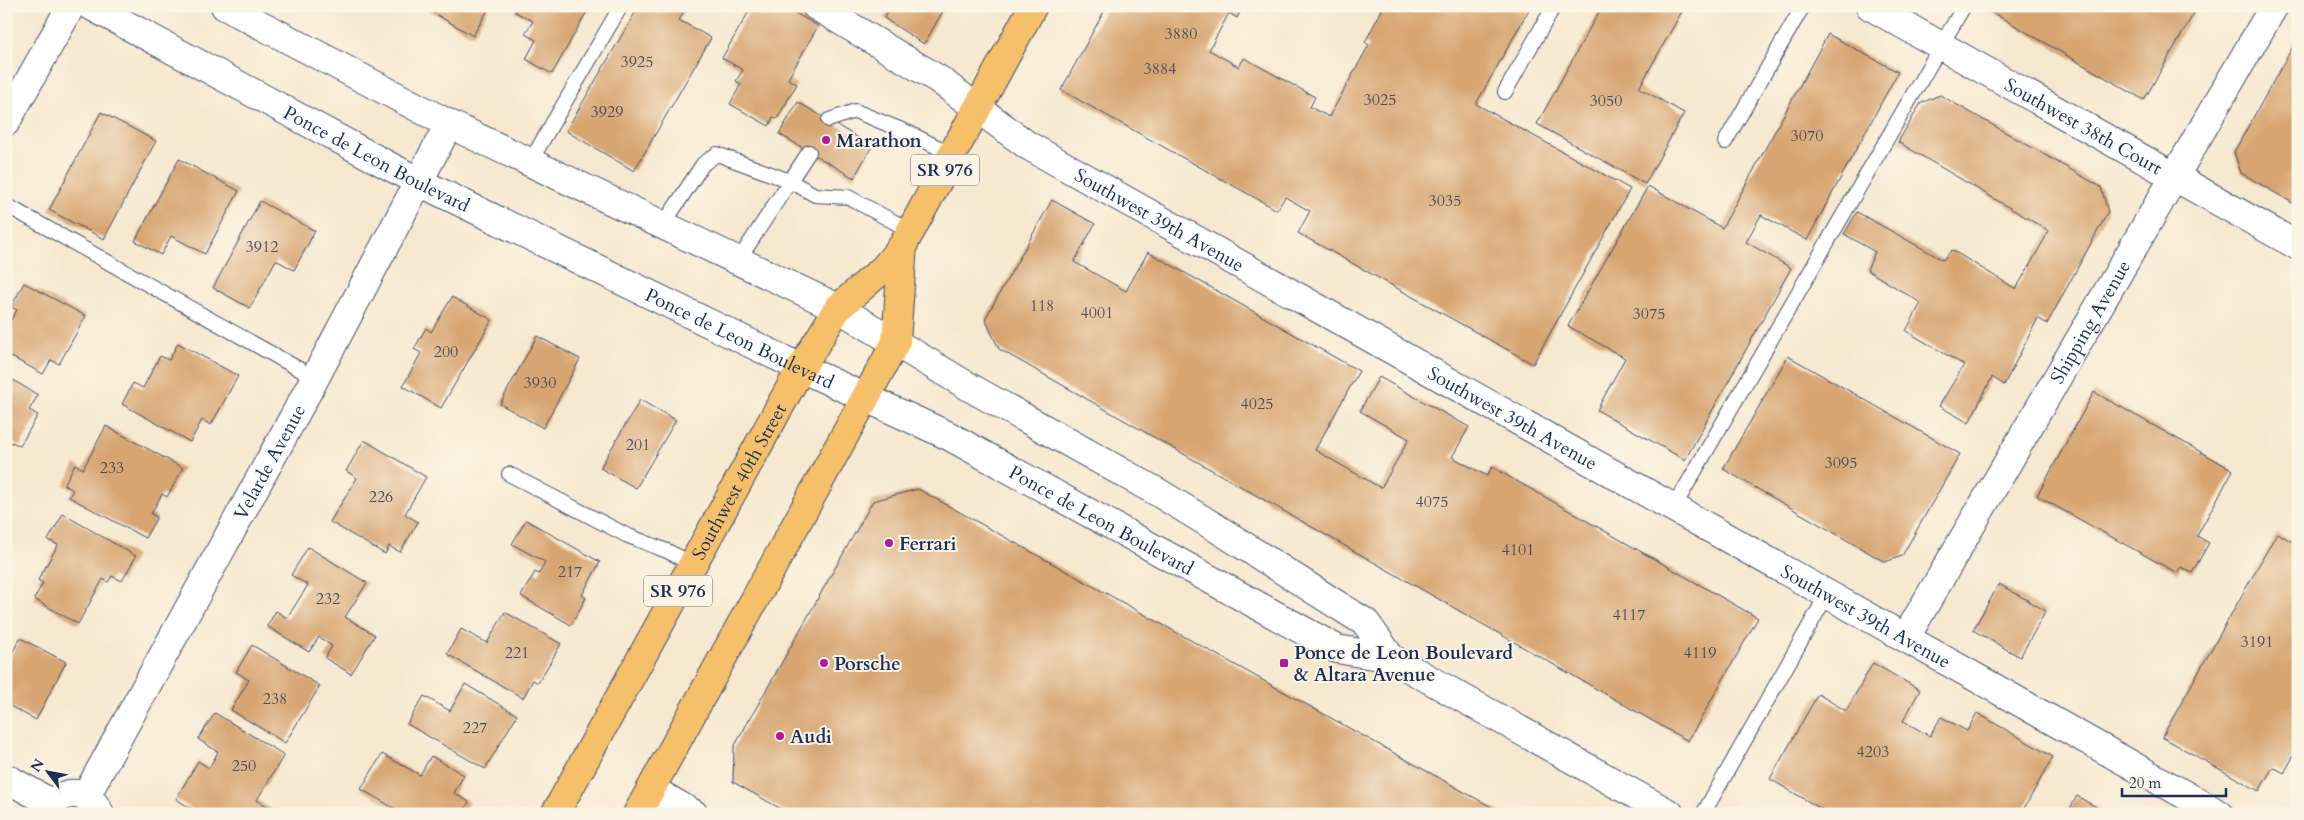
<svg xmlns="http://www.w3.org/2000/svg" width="2304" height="820" font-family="Cardo,serif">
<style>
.building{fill:#d7a572}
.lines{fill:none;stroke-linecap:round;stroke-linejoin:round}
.service-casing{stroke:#3c4b6f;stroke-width:16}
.minor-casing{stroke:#3c4b6f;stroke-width:30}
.tertiary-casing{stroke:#3c4b6f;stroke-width:30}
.primary-casing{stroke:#3c4b6f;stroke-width:30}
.service{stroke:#fff;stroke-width:14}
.minor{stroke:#fff;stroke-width:28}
.tertiary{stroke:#fff;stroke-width:28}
.primary{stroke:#f6c06b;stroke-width:28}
.poi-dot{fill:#b5179e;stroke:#fcf5e5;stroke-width:2}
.labels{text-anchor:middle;stroke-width:4;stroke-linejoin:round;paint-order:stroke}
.number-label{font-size:16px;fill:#4a4c63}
.shield{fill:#fcf5e5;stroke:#5e6a86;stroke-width:1}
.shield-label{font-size:18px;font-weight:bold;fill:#1b2f5e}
.street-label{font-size:19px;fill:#1b2f5e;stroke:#fcf5e5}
.poi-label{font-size:19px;font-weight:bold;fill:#1b2f5e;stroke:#fcf5e5;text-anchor:start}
</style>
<rect width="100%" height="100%" fill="#fcf5e5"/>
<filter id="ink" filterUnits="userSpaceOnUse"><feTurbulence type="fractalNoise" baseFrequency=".02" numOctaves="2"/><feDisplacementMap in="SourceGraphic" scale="10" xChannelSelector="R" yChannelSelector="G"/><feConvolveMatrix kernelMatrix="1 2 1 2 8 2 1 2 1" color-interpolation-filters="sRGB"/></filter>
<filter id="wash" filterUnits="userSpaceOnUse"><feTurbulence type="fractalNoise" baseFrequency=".0096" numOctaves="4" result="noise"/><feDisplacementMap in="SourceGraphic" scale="20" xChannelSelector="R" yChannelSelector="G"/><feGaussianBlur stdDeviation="1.12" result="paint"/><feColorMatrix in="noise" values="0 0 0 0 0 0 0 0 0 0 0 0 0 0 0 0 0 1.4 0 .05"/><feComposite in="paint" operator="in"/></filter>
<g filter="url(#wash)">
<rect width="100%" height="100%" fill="#f6e8cf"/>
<g id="blocks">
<path class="building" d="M428,6H490L473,36L427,9Z
M518,6H590L552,74L526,59L536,40L525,34L533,21L515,12Z
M639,6H687L679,20L711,38L634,171L566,131Z
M752,6H783L818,26L788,79L797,84L777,119L773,117L769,126L730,104L741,84L736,81L743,70L722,58Z
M891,6H946L924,44L884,18Z
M1107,6H1243L1237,18L1229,13L1209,50L1239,67L1244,58L1315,97L1310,107L1329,117L1369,45L1365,42L1384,6H1398L1411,13L1415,6H1531L1476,104L1630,189L1533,364L1298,233L1310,211L1285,197L1277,210L1061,90Z
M1602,6H1685L1639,88L1684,113L1645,184L1537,124Z
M1981,6H2198L2144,100Z
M1828,34L1898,72L1807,240L1761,215L1746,242L1791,268L1685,460L1597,410L1625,358L1568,326L1648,186L1722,228Z
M2296,41L2298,42V206L2241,173L2234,152Z
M1940,95L2101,187L2108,212L2047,324L2038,318L2004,385L1992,377L1969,423L1939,406L1964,365L1906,331L1921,303L1867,270L1875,252L1844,234L1857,212L1943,260L1952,250L2016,289L2049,231L1898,142L1921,103Z
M798,102L872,146L854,178L779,134Z
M101,112L156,141L104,239L49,210Z
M179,159L239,191L205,254L171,236L161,255L135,241Z
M1052,200L1095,224L1074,262L1126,291L1148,252L1359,371L1315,450L1381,488L1409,439L1360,411L1379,377L1469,427L1452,457L1487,476L1492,467L1758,618L1688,741L999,349L985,319Z
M260,201L315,231L294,270L276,260L250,308L213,288Z
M24,283L86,316L59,364L51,360L43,374L6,354V328L17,310L11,307Z
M452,297L492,320L441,408L403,386L421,353L414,349L426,328L431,332Z
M537,336L580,359L543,428L500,404Z
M178,343L238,376L211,425L202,420L190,442L122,404L133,383L143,388L160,356L169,360Z
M1788,356L1960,454L1902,556L1885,562L1723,469Z
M6,376L38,395L29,410L38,415L20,446L12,442L6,451Z
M2094,392L2233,470L2197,536L2209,543L2192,573L2181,567L2177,573L2037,496Z
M640,400L676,420L636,488L600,468Z
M106,426L183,468L167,497L162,494L151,514L157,517L145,538L69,497L73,490L64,485L75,464L83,469Z
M364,440L426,477L405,514L418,522L400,552L389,546L385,554L330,522L357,478L346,471Z
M918,489L1504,814H790L733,782L734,747L873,501Z
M63,514L136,556L122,581L112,576L108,582L103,579L78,624L34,599L43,583L38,580L58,545L48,540Z
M526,520L600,562L582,595L586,598L571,625L521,596L535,572L539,574L545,562L512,544Z
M2277,533L2298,545V748L2284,773L2273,767L2259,791L2162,737Z
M308,547L367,583L345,617L375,635L351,674L325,658L332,646L319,637L309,652L267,626L276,611L287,618L308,585L291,575Z
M1999,584L2046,611L2020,657L1973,630Z
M505,612L561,644L538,683L533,680L523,698L447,654L461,629L487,643Z
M20,638L66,662L36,720L6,704V665Z
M252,645L320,686L285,743L231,710L249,680L236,672Z
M1873,663L1920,690L1903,721L1930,736L1941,717L1967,731L1977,713L2053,757L2021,814H1830L1770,779L1818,694L1846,711Z
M465,684L517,715L485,769L407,724L424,696L450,711Z
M215,713L284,755L257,800L272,809L270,814H200L176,799L198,761L209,768L218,752L198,739Z
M382,754L420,775L431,756L464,775L454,793L469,802L462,814H404L361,789Z
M2077,796L2108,814H2067Z"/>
</g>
</g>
<g filter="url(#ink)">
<use href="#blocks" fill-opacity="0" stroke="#3c4b6f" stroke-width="1"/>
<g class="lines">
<defs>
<path id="service" d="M1505,92L1554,6
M829,120L855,111L909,133L953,155
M1725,142L1803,6
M809,152L790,181L815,195L848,197L911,231
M530,162L621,6
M6,205L315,378
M663,225L703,164L717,154L790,181L738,261
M509,474L626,535L667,551L693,564
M1674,507L1964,6
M1703,814L1828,593"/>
<g id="minor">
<path id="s1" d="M816,6L938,79L1027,145L2219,814"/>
<path id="s2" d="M1870,6L2298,246"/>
<path d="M6,122L71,6"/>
<path id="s3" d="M1906,637L2274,6"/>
<path d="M6,778L53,804"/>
<path d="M651,789L694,814"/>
<path id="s4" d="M86,796L315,378L449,124"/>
<path d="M48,814C57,786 90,788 100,814"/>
</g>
<g id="tertiary">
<path id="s5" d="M91,6L419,182L801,368L949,436L1337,649L1391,658L1670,814"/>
<path d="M225,6L449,124L838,308L971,388L1159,493L1213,526L1366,623L1391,658"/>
</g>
<g id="primary">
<path id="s6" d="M555,814L801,368L838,308L884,268L903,245L1033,6"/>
<path d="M637,814L896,342L903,245"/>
</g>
</defs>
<use href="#service" class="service-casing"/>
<use href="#minor" class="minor-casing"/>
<use href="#tertiary" class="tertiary-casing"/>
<use href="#primary" class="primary-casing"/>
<use href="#service" class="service"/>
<use href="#minor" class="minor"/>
<use href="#tertiary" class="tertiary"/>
<use href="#primary" class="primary"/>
</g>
</g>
<g class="poi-dot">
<circle cx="826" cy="140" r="5"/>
<circle cx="889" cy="543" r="5"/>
<circle cx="824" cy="663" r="5"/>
<rect x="1279" y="658" width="10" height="10" rx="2.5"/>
<circle cx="780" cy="736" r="5"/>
</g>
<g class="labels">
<g class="number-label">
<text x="1181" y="39">3880</text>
<text x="637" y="67">3925</text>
<text x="1160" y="74">3884</text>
<text x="1380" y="105">3025</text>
<text x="1606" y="106">3050</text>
<text x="607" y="117">3929</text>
<text x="1807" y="141">3070</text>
<text x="1445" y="206">3035</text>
<text x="262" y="252">3912</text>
<text x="1042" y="311">118</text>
<text x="1097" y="318">4001</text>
<text x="1649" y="319">3075</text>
<text x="446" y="357">200</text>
<text x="540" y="388">3930</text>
<text x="1257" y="409">4025</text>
<text x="638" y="450">201</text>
<text x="1841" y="468">3095</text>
<text x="112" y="473">233</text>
<text x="381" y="502">226</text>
<text x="1432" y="507">4075</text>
<text x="1518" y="555">4101</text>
<text x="570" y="577">217</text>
<text x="328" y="604">232</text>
<text x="1629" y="620">4117</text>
<text x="2257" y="647">3191</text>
<text x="517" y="658">221</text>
<text x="1700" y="658">4119</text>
<text x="275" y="704">238</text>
<text x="475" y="733">227</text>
<text x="1873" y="757">4203</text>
<text x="244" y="771">250</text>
</g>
<g class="shield">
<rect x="911" y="154.5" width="68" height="31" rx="4"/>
<rect x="644" y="575.5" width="68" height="31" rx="4"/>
</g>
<g class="shield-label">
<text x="945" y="176">SR 976</text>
<text x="678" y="597">SR 976</text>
</g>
<g class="street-label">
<text dy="7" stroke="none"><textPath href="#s2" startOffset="245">Southwest 38th Court</textPath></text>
<text dy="7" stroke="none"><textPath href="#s5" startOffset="324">Ponce de Leon Boulevard</textPath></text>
<text dy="7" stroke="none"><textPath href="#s1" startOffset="405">Southwest 39th Avenue</textPath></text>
<text dy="7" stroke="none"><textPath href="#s3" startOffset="365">Shipping Avenue</textPath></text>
<text dy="7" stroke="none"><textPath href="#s5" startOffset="729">Ponce de Leon Boulevard</textPath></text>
<text dy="7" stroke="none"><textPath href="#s1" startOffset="810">Southwest 39th Avenue</textPath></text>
<text dy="7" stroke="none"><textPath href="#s4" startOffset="381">Velarde Avenue</textPath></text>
<text dy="7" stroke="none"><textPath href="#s6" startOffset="380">Southwest 40th Street</textPath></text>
<text dy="7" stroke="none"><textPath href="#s5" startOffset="1134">Ponce de Leon Boulevard</textPath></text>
<text dy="7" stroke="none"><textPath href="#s1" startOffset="1215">Southwest 39th Avenue</textPath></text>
</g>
<g class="poi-label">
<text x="836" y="147">Marathon</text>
<text x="899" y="550">Ferrari</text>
<text x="1294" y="659">Ponce de Leon Boulevard<tspan x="1294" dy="22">&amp; Altara Avenue</tspan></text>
<text x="834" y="670">Porsche</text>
<text x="790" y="743">Audi</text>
</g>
</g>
<rect width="2304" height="820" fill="none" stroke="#fcf5e5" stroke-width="25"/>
<g transform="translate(48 772) rotate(302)" stroke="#fcf5e5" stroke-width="4" paint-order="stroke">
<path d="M0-4L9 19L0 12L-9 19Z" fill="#1b2f5e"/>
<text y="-8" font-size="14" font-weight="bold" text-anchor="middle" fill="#1b2f5e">N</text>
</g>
<path d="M2122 788v8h104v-8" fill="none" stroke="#1b2f5e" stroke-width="2.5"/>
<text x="2129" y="788" font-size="15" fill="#1b2f5e" stroke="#fcf5e5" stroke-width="4" paint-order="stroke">20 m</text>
</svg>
